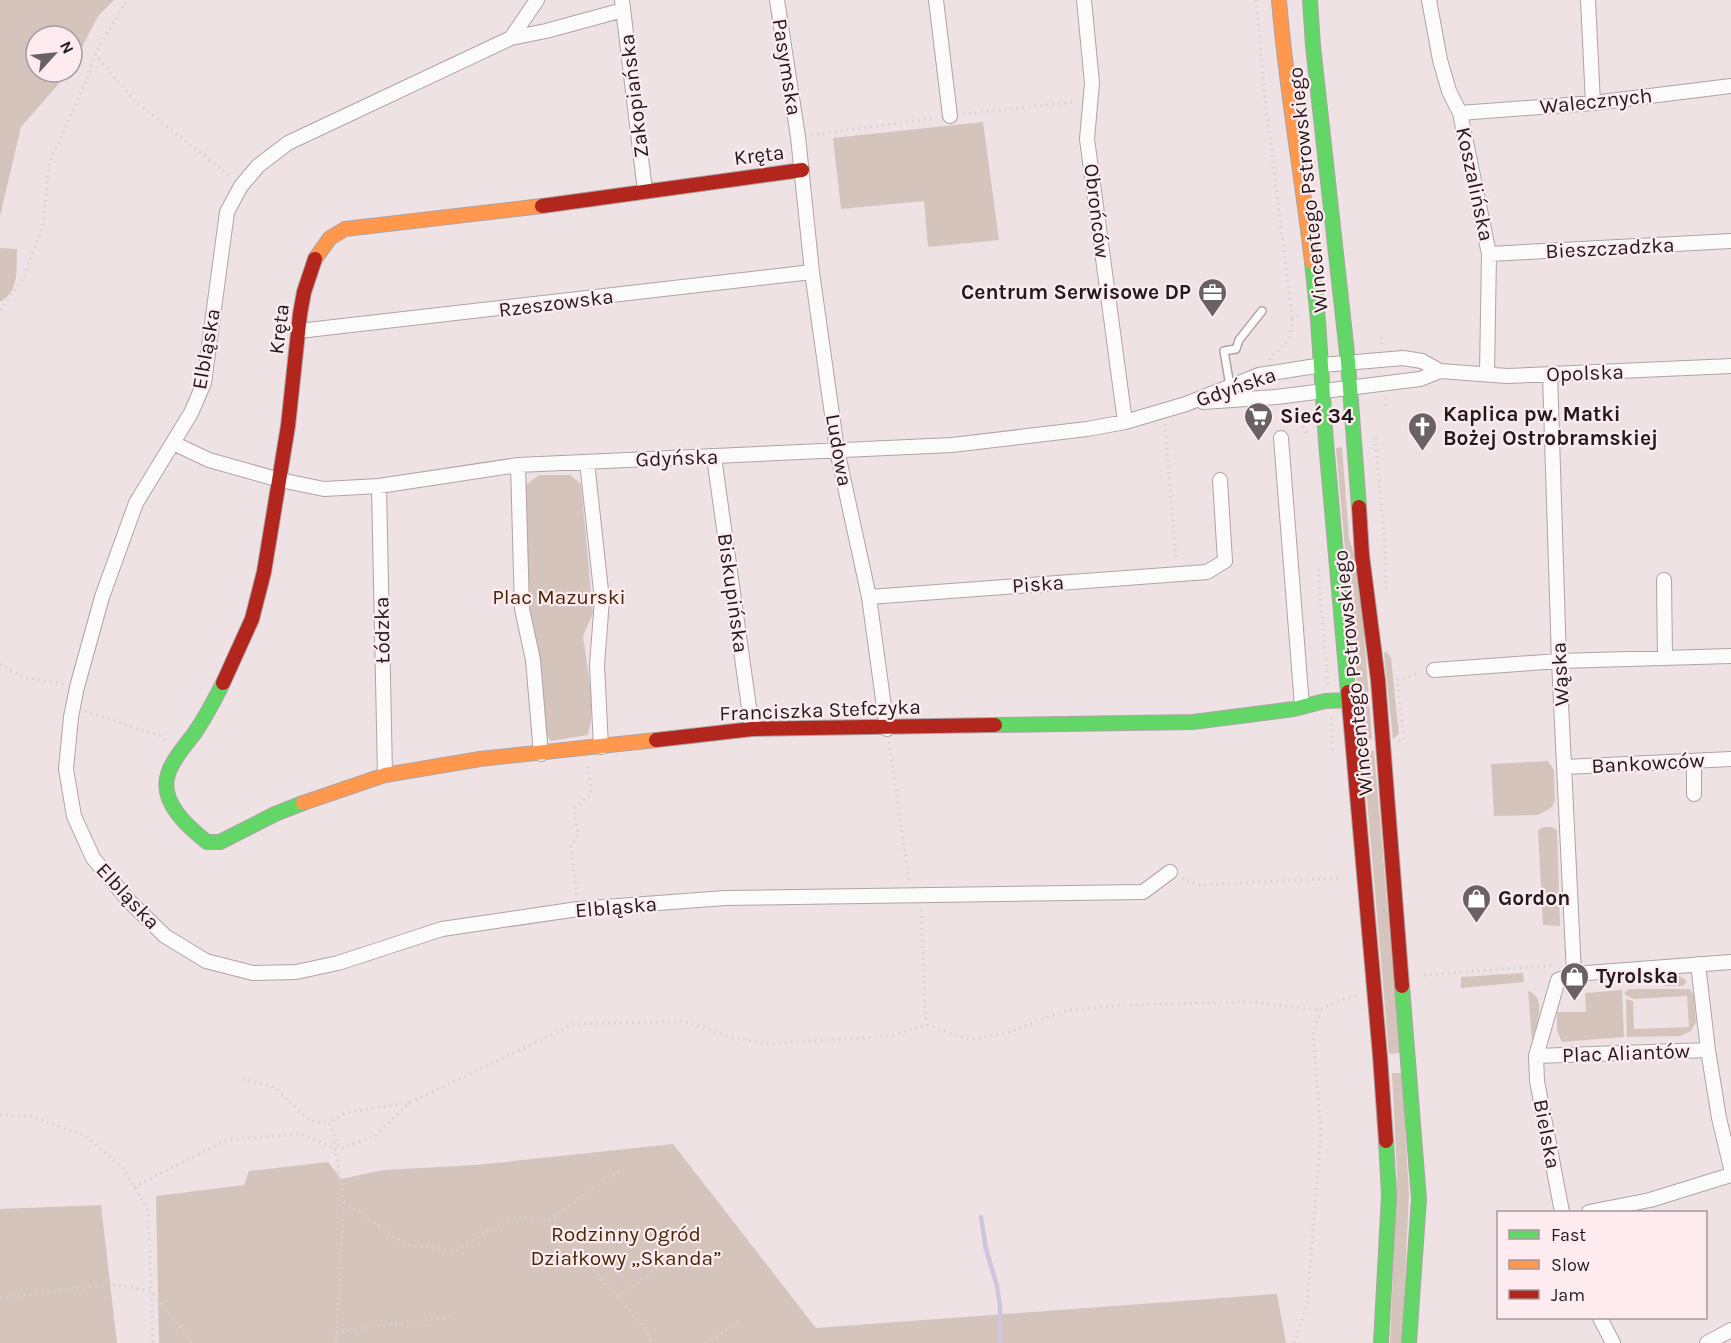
<svg xmlns="http://www.w3.org/2000/svg" width="1731" height="1343" font-family="Karla,sans-serif">
<style>
.green{fill:#d5c4bc}
.lines{fill:none;stroke-linecap:round;stroke-linejoin:round}
.stream{stroke:#cfc5df;stroke-width:4.5}
.lane-casing{stroke:#ada4a6;stroke-width:10}
.street-casing{stroke:#ada4a6;stroke-width:16}
.fast-casing{stroke:#ada4a6;stroke-width:16}
.slow-casing{stroke:#ada4a6;stroke-width:16}
.jam-casing{stroke:#ada4a6;stroke-width:16}
.path{stroke:#d5d2d3;stroke-width:3;stroke-dasharray:1.5 4.5;stroke-linecap:butt}
.lane{stroke:#fcfbfb;stroke-width:7}
.street{stroke:#fcfbfb;stroke-width:14}
.fast{stroke:#63d668;stroke-width:14}
.slow{stroke:#ff974d;stroke-width:14}
.jam{stroke:#b3261e;stroke-width:14}
.labels{text-anchor:middle;stroke-width:4.5;stroke-linejoin:round;paint-order:stroke}
.street-label{font-size:21px;fill:#221b1d;stroke:#feebf0}
.poi-label{font-size:21px;font-weight:bold;fill:#221b1d;stroke:#feebf0;text-anchor:start}
.park-label{font-size:21px;fill:#472909;stroke:#feebf0}
</style>
<rect width="100%" height="100%" fill="#eee2e5"/>
<path class="green" d="M0,0H114L98,16L72,67V36H36V72H69L21,127L0,216Z
M983,122L999,240L928,247L924,201L841,209L833,138Z
M0,248L17,249C16,269 20,291 0,302Z
M1342,447L1349,538L1357,564L1361,593L1372,739L1362,741L1336,448Z
M539,475H570L581,484L593,613L583,636L592,699L591,721L588,735L551,741L544,732L526,592L523,496L527,484Z
M1386,651L1391,658L1399,734L1393,739L1384,654Z
M1374,751L1400,1053L1389,1054L1363,752Z
M1548,761L1554,770L1555,801L1551,808L1538,815L1494,816L1491,764Z
M1544,827H1551L1557,830L1560,926L1543,925L1538,830Z
M1523,973L1524,982L1461,988V977Z
M1663,974C1673,975 1682,974 1687,982L1682,986H1664Z
M1630,989H1690L1694,995L1696,1022L1691,1031L1680,1036L1627,1037L1626,999L1633,1001L1634,1029L1689,1027L1687,996L1634,999L1625,995V992Z
M1622,990L1624,1037L1562,1042L1557,1031V1012H1586L1585,993Z
M1528,991C1549,998 1535,1027 1532,1042Z
M1392,1073H1402L1409,1195L1402,1343H1390L1397,1174Z
M673,1144L816,1328L1277,1294L1286,1343H159L156,1196L244,1185L249,1171L328,1162L341,1179L383,1170L476,1165Z
M101,1205L117,1343H0V1209Z"/>
<g class="lines">
<path class="stream" d="M981,1217L986,1249L997,1286L1000,1307V1343"/>
<defs>
<path id="lane" d="M1230,386L1224,351L1236,349L1239,340L1262,311"/>
<path id="street" d="M537,0L511,38L288,143L258,166L241,186L227,212L204,383L191,413L136,503L102,597L77,687L71,717L66,769L74,816L93,858L128,900L165,936L206,961L253,973L296,972L338,963L442,929L578,909L725,898L1143,892L1170,872
M622,0L645,191
M777,0L798,137L812,272L837,450L869,597L887,729
M936,0L950,116
M1084,0L1092,83L1087,139L1125,422
M1429,0L1440,60L1449,91L1460,113L1489,254L1487,373
M1588,0L1593,103
M511,38L546,31L623,10
M1460,113L1593,103L1731,86
M1489,254L1731,241
M299,331L812,272
M1550,374L1559,661L1574,974
M1203,402L1276,397L1420,379L1440,371L1507,376L1731,366
M1281,438L1302,706
M173,443L209,460L280,480L324,489L379,486L518,465L952,445L1087,429L1125,422L1186,404L1259,375L1322,365L1403,358L1422,361L1440,371
M714,457L752,729
M587,462L602,600L597,665L601,747
M518,465L522,609L533,660L541,754
M379,486L385,775
M1664,580L1665,658
M869,597L1207,572L1225,561L1220,480
M1434,670L1559,661L1731,656
M1565,767L1731,759
M1694,794V762
M1698,964L1708,1050L1536,1056L1558,980L1574,974L1731,962
M1708,1050L1719,1118L1731,1168
M1536,1056L1537,1081L1562,1212
M1589,1212L1650,1200L1731,1175
M1600,1318L1613,1343
M1707,1343L1731,1330"/>
<path id="fast" d="M1310,0L1313,46L1348,362L1359,507
M1312,262L1318,320L1326,442L1348,692
M223,683C215,699 206,716 196,731C187,744 173,758 168,774C159,802 188,827 207,842H220L275,814L303,803
M995,725L1193,722L1294,709L1325,701L1349,700
M1402,986L1419,1199L1409,1343
M1381,1343L1389,1195L1386,1141"/>
<path id="slow" d="M1279,0C1286,88 1302,175 1312,262
M315,259L330,238L345,229L542,206
M303,803L385,775L480,759L656,740"/>
<path id="jam" d="M542,206L802,170
M1359,507L1362,555L1378,680L1402,986
M223,683L252,619L264,572L288,426L300,314L304,292L315,259
M1348,692L1380,1056L1386,1141
M656,740L752,729L995,725"/>
</defs>
<use href="#lane" class="lane-casing"/>
<use href="#street" class="street-casing"/>
<use href="#fast" class="fast-casing"/>
<use href="#slow" class="slow-casing"/>
<use href="#jam" class="jam-casing"/>
<path class="path" d="M1256,0L1265,97L1292,317L1302,315
M95,54L135,101L231,177
M963,114L1075,102
M811,135L935,118
M0,310L24,277L43,225L49,163L89,75L95,54L127,0
M1381,337L1382,347
M1270,360V357C1286,344 1292,339 1292,317
M1386,398V409
M1285,411L1299,420L1307,434
M1165,424L1176,561
M1375,438L1385,544L1386,592
M1318,569L1328,685
M0,664L22,677L63,684
M85,711L161,736L168,742
M1331,718L1333,749H1338
M1399,741L1404,740L1397,680L1420,673
M889,742L909,881
M1182,878L1199,885L1343,878
M577,895L571,847L578,835L574,808L591,794L588,766
M921,910L926,1025
M1424,975L1554,965
M243,1079L274,1087L310,1121L329,1123
M409,1103L347,1112L329,1123L340,1149L375,1136L409,1103L574,1024L684,1021L727,1036L766,1044L891,1036L926,1025L969,1039L1005,1034L1064,1011L1121,1005L1254,1002L1320,1010L1340,1000L1357,996
M0,1115L31,1116L86,1136L123,1168L148,1210L153,1343
M334,1142L344,1202L336,1343
M134,1187L227,1140L301,1134L336,1149
M344,1202L407,1245L457,1250L510,1218L549,1220L644,1327L652,1343
M549,1220L622,1168
M617,1297L680,1252
M0,1298L110,1284L151,1291L193,1343
M336,1332L450,1317
M706,1343L740,1321
M1294,1343L1307,1305L1321,1131L1313,1034L1320,1010"/>
<use href="#lane" class="lane"/>
<use href="#street" class="street"/>
<use href="#fast" class="fast"/>
<use href="#slow" class="slow"/>
<use href="#jam" class="jam"/>
</g>
<defs>
<symbol id="office-pin" viewBox="-11 -11 22 30"><path d="M0 17L-7.5 6A9.5 9.5 0 1 1 7.5 6Z" fill="#696163" stroke="#feebf0"/><path d="M-6-3h4V-5.5h4V-3h4V5H-6ZM-1-4.5V-3h2v-1.5ZM-6 0V1H6V0Z" fill="#fff"/></symbol>
<symbol id="supermarket-pin" viewBox="-11 -11 22 30"><path d="M0 17L-7.5 6A9.5 9.5 0 1 1 7.5 6Z" fill="#696163" stroke="#feebf0"/><path d="M-6-5.5h2.5l.6 2H6L4.5 2H-2.5L-4.4-4H-6ZM-1.5 3.2a1.3 1.3 0 1 0 .1 0ZM3 3.2a1.3 1.3 0 1 0 .1 0Z" fill="#fff"/></symbol>
<symbol id="church-pin" viewBox="-11 -11 22 30"><path d="M0 17L-7.5 6A9.5 9.5 0 1 1 7.5 6Z" fill="#696163" stroke="#feebf0"/><path d="M-1.2-6h2.4v3.5h3.3v2.4h-3.3V6h-2.4V-.1h-3.3v-2.4h3.3Z" fill="#fff"/></symbol>
<symbol id="shop-pin" viewBox="-11 -11 22 30"><path d="M0 17L-7.5 6A9.5 9.5 0 1 1 7.5 6Z" fill="#696163" stroke="#feebf0"/><path d="M-5-2.5h2.3a2.7 3.5 0 0 1 5.4 0H5L5.5 6h-11ZM-1.5-2.5h3a1.5 2.3 0 0 0-3 0Z" fill="#fff"/></symbol>
</defs>
<g fill-rule="evenodd">
<use href="#office-pin" x="1196" y="276" width="33" height="45"/>
<use href="#supermarket-pin" x="1242" y="400" width="33" height="45"/>
<use href="#church-pin" x="1406" y="410" width="33" height="45"/>
<use href="#shop-pin" x="1460" y="882" width="33" height="45"/>
<use href="#shop-pin" x="1558" y="960" width="33" height="45"/>
</g>
<g class="labels">
<g class="street-label">
<text transform="translate(787 67) rotate(81)" y="7">Pasymska</text>
<text transform="translate(634 96) rotate(-97)" y="7">Zakopiańska</text>
<text transform="translate(1596 101) rotate(-6)" y="7">Walecznych</text>
<text transform="translate(759 155) rotate(-7)" y="7">Kręta</text>
<text transform="translate(1475 184) rotate(78)" y="7">Koszalińska</text>
<text transform="translate(1308 190) rotate(-96)" y="7">Wincentego Pstrowskiego</text>
<text transform="translate(1097 211) rotate(83)" y="7">Obrońców</text>
<text transform="translate(1610 248) rotate(-3)" y="7">Bieszczadzka</text>
<text transform="translate(556 303) rotate(-7)" y="7">Rzeszowska</text>
<text transform="translate(279 329) rotate(-83)" y="7">Kręta</text>
<text transform="translate(206 349) rotate(-80)" y="7">Elbląska</text>
<text transform="translate(1585 373) rotate(-2)" y="7">Opolska</text>
<text transform="translate(1236 387) rotate(-19)" y="7">Gdyńska</text>
<text transform="translate(839 450) rotate(80)" y="7">Ludowa</text>
<text transform="translate(677 458) rotate(-2)" y="7">Gdyńska</text>
<text transform="translate(1038 584) rotate(-4)" y="7">Piska</text>
<text transform="translate(733 593) rotate(82)" y="7">Biskupińska</text>
<text transform="translate(382 630) rotate(-91)" y="7">Łódzka</text>
<text transform="translate(1353 673) rotate(-96)" y="7">Wincentego Pstrowskiego</text>
<text transform="translate(1560 674) rotate(-93)" y="7">Wąska</text>
<text transform="translate(820 710) rotate(-2)" y="7">Franciszka Stefczyka</text>
<text transform="translate(1648 763) rotate(-3)" y="7">Bankowców</text>
<text transform="translate(128 896) rotate(47)" y="7">Elbląska</text>
<text transform="translate(616 907) rotate(-5)" y="7">Elbląska</text>
<text transform="translate(1626 1053) rotate(-2)" y="7">Plac Aliantów</text>
<text transform="translate(1547 1134) rotate(79)" y="7">Bielska</text>
</g>
<g class="poi-label">
<text x="1191" y="299" text-anchor="end">Centrum Serwisowe DP</text>
<text x="1443" y="421">Kaplica pw. Matki<tspan x="1443" dy="24">Bożej Ostrobramskiej</tspan></text>
<text x="1280" y="423">Sieć 34</text>
<text x="1498" y="905">Gordon</text>
<text x="1596" y="983">Tyrolska</text>
</g>
<g class="park-label">
<text x="559" y="604">Plac Mazurski</text>
<text x="626" y="1241">Rodzinny Ogród<tspan x="626" dy="24">Działkowy „Skanda”</tspan></text>
</g>
</g>
<rect x="1497" y="1211" width="210" height="108" fill="#feebf0" stroke="#a6989c" stroke-width="1.5"/>
<rect x="1509" y="1230" width="30" height="9" fill="#63d668" stroke="#a6989c" stroke-width="1.5"/>
<text x="1551" y="1241" font-size="18" fill="#221b1d">Fast</text>
<rect x="1509" y="1260" width="30" height="9" fill="#ff974d" stroke="#a6989c" stroke-width="1.5"/>
<text x="1551" y="1271" font-size="18" fill="#221b1d">Slow</text>
<rect x="1509" y="1290" width="30" height="9" fill="#b3261e" stroke="#a6989c" stroke-width="1.5"/>
<text x="1551" y="1301" font-size="18" fill="#221b1d">Jam</text>
<g transform="translate(54 54) rotate(63)"><circle r="28" fill="#feebf0" stroke="#a6989c" stroke-width="1.5"/>
<path d="M0-4.5L10 22L0 15L-10 22Z" fill="#696163"/>
<text y="-9" font-size="16" font-weight="bold" text-anchor="middle" fill="#221b1d">N</text>
</g>
</svg>
